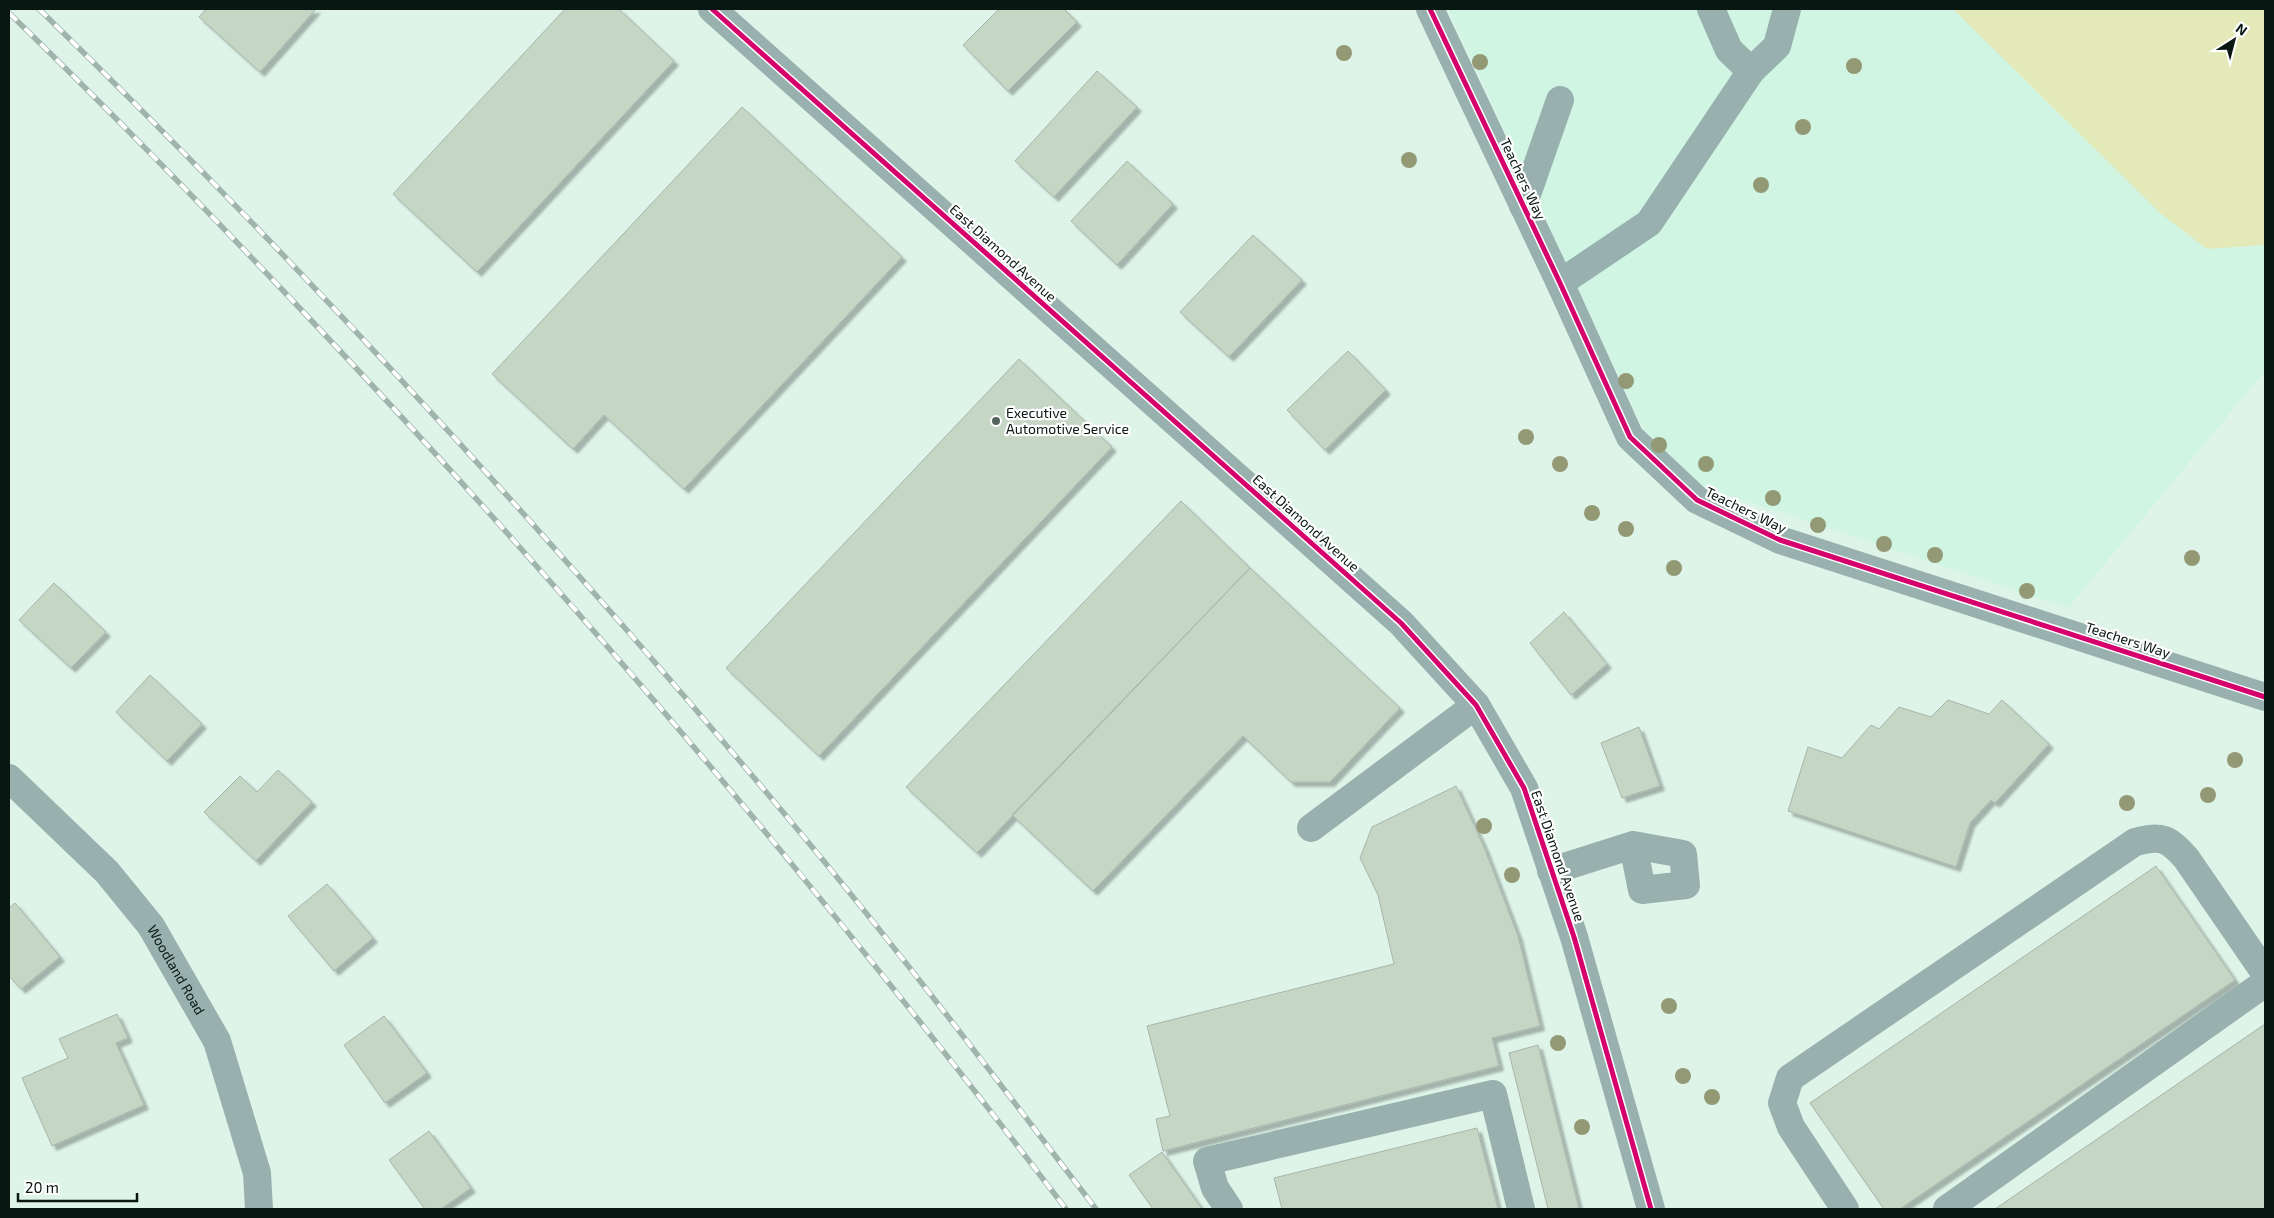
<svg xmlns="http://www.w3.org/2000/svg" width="2274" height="1218" font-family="'Exo 2',sans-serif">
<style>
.built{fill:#d0f5e3}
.green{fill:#e4e9ba}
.building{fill:#c5d6c5;stroke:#a8b5ab;filter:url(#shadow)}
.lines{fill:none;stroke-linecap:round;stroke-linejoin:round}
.minor{stroke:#98b1ae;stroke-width:28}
.rail-casing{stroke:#a0b4ae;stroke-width:5.5}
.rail{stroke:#fff;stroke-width:4;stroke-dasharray:11;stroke-linecap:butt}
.cycleway-casing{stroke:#fff;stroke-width:8}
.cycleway{stroke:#d6006c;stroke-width:5}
.tree{fill:#939975}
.poi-dot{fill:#53645d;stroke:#fff;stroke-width:2}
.labels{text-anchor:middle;stroke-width:4.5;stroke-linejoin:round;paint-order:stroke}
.street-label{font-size:14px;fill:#081711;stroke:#fff}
.poi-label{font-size:14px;fill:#081711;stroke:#fff;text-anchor:start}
</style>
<defs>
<filter id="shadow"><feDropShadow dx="4.5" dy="4.5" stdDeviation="1" flood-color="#0004"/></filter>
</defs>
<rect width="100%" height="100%" fill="#def4e9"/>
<path class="built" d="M1448,9H2265V371L2068,608L1704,487L1644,430Z"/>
<path class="green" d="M1953,9H2265V245L2207,249L2161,214Z"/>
<path class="building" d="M206,9H316L260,72L199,17Z
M565,9H619L674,61L477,272L393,194Z
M999,9H1064L1077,22L1008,91L963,45Z
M1097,71L1137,107L1054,197L1015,161Z
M742,107L902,257L684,489L604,415L573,449L492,374Z
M1127,161L1173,204L1117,265L1071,221Z
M1253,235L1302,280L1229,357L1180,312Z
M1348,351L1386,390L1325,450L1287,410Z
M1019,359L1112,447L819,756L726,668Z
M1181,501L1250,568L977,853L906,787Z
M1250,568L1400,708L1330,782H1291L1243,736L1093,891L1012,815Z
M54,583L106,632L71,668L19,620Z
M1564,612L1607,664L1571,695L1530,643Z
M150,675L202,724L167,761L116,712Z
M1948,700L1989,714L2002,700L2049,744L1995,803L1991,800L1970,823L1956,867L1788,811L1808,747L1842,758L1871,725L1879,729L1899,707L1931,717Z
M1639,727L1660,786L1622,798L1601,743Z
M278,770L312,802L256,861L204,812L240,776L257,792Z
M1456,786L1484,847L1518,936L1540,1026L1492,1038L1499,1066L1163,1151L1156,1119L1170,1116L1147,1026L1394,964L1378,895L1360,858L1372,827Z
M2156,866L2235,980L1900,1209H1884L1810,1103Z
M327,884L373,938L334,971L288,916Z
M15,903L60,957L21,989L9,976V908Z
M117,1014L128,1038L116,1043L144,1105L52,1146L22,1078L68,1058L59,1039Z
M384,1016L427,1073L385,1103L344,1045Z
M2265,1024V1209H1995Z
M1538,1045L1579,1209H1548L1509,1053Z
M1477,1128L1498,1209H1282L1274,1178Z
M429,1131L471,1188L441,1209H425L389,1160Z
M1162,1152L1202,1209H1153L1129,1175Z"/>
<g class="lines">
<g class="minor">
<path d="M712,9L1401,623L1476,705L1524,788L1574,937L1651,1209"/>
<path d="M1430,9L1560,283L1630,437L1697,500L1780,540L2265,697"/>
<path d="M1711,9L1729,50L1751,71"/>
<path d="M1523,206L1560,100"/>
<path d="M1560,283L1649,223L1751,71L1777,46L1787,9"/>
<path id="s1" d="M9,778L107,872L151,926L217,1041L257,1173L259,1209"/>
<path d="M1311,828L1476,705"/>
<path d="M1551,871L1633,845L1683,854L1686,885L1642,890L1633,845"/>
<path d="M1229,1209L1215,1188L1207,1161L1493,1094L1521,1209"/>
<path d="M1845,1209L1791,1127L1782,1103L1790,1078L2135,842C2162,835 2168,838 2186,858L2265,973"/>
<path d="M1947,1209L2265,983"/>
</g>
<defs>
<path id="rail" d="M39,9C308,271 562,548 803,836C904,957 1000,1084 1096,1209
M9,13C105,106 199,202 291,299C566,588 824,892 1066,1209"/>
</defs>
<use href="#rail" class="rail-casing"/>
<use href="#rail" class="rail"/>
<defs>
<path id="cycleway" d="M712,9L1401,623L1476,705L1524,788L1574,937L1651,1209
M1430,9L1560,283L1630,437L1697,500L1780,540L2265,697"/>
</defs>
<use href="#cycleway" class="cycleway-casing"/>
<use href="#cycleway" class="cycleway"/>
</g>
<g class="tree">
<circle cx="1344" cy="53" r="8"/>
<circle cx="1480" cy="62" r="8"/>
<circle cx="1854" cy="66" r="8"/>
<circle cx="1803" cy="127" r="8"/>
<circle cx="1409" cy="160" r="8"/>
<circle cx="1761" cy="185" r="8"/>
<circle cx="1626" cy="381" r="8"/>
<circle cx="1526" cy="437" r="8"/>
<circle cx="1659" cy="445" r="8"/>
<circle cx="1560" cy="464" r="8"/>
<circle cx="1706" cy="464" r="8"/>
<circle cx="1773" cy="498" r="8"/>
<circle cx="1592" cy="513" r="8"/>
<circle cx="1818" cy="525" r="8"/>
<circle cx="1626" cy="529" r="8"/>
<circle cx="1884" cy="544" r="8"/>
<circle cx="1935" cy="555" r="8"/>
<circle cx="2192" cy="558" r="8"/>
<circle cx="1674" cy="568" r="8"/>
<circle cx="2027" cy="591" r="8"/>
<circle cx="2235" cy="760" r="8"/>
<circle cx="2208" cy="795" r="8"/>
<circle cx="2127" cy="803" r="8"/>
<circle cx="1484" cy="826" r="8"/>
<circle cx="1512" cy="875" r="8"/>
<circle cx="1669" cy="1006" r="8"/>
<circle cx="1558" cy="1043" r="8"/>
<circle cx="1683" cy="1076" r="8"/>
<circle cx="1712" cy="1097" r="8"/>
<circle cx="1582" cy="1127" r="8"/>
</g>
<circle class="poi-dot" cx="996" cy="421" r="5"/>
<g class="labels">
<g class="street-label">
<text transform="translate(1523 179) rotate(65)" y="5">Teachers Way</text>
<text transform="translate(1003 253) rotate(42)" y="5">East Diamond Avenue</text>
<text transform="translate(1746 510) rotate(26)" y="5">Teachers Way</text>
<text transform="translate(1306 523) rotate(42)" y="5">East Diamond Avenue</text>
<text transform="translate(2128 640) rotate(18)" y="5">Teachers Way</text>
<text transform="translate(1558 856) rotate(71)" y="5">East Diamond Avenue</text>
<text dy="5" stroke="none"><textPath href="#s1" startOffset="256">Woodland Road</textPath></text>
</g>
<g class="poi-label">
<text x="1006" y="418">Executive<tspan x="1006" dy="16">Automotive Service</tspan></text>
</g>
</g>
<rect width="2274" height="1218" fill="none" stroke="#081711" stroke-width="20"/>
<g transform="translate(2234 40) rotate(36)" stroke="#ffffff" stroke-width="4" paint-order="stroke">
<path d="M0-4L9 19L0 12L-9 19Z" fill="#081711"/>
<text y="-8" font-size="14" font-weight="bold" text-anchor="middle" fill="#081711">N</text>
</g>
<path d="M18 1193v8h119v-8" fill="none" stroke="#081711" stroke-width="2.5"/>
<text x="25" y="1193" font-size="15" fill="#081711" stroke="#ffffff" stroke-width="4" paint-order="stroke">20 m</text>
</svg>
